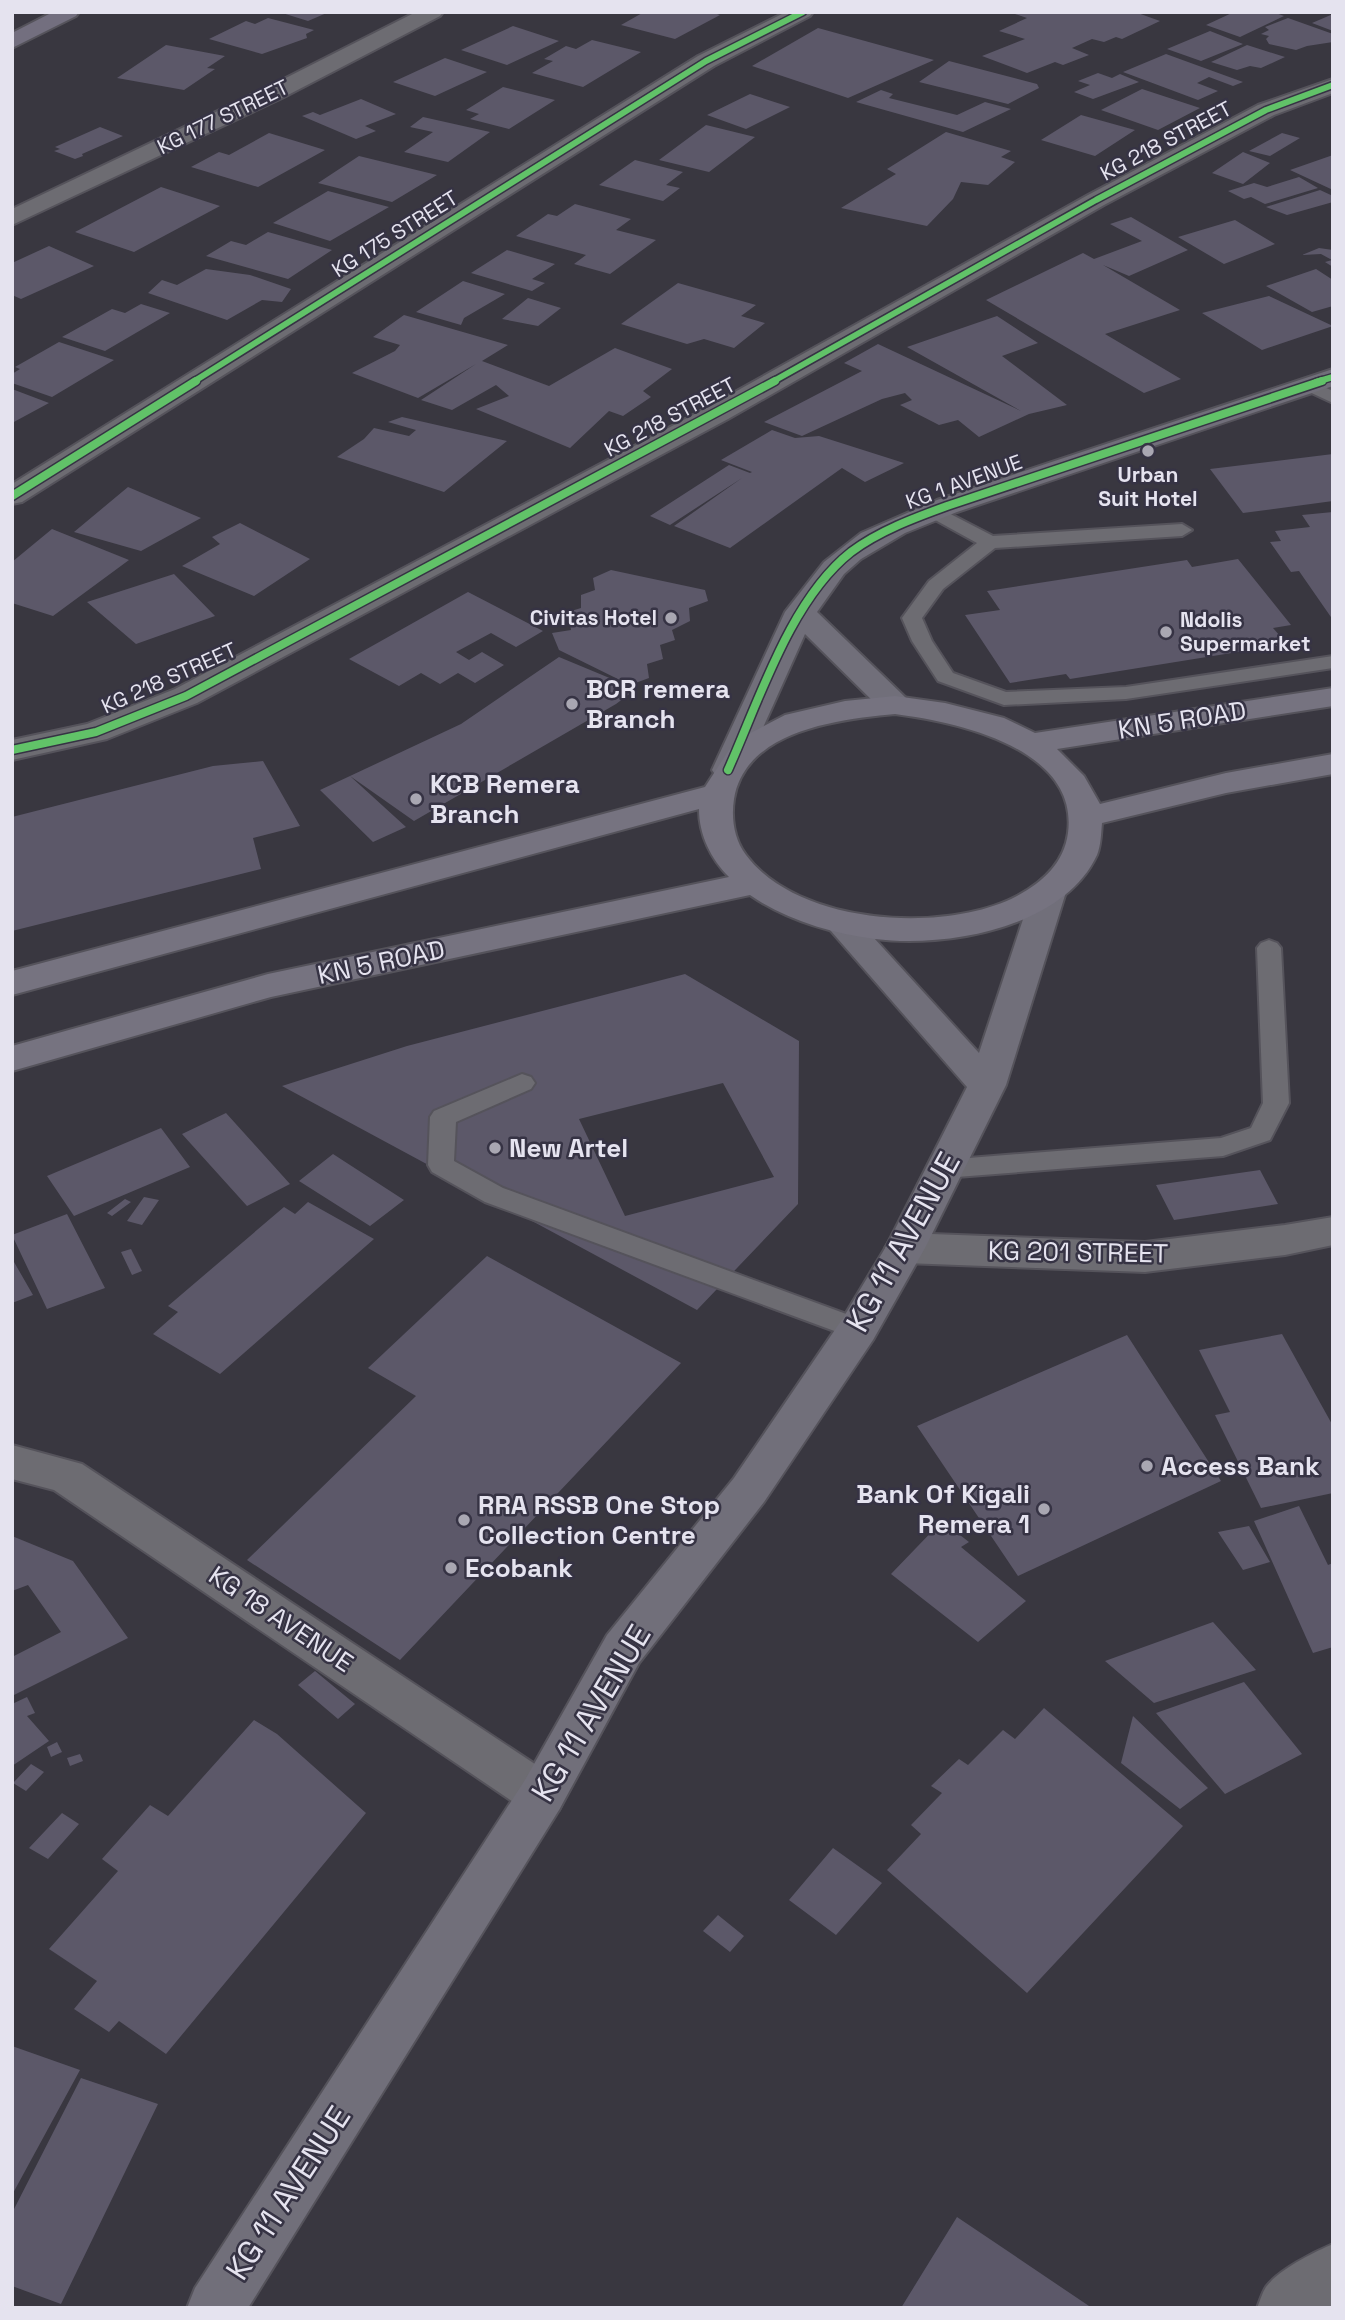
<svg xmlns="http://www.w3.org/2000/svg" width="1345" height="2320" font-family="'Space Grotesk',sans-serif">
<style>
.building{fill:#5c5869;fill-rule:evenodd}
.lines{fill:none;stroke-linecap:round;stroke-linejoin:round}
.lane-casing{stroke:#55535b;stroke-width:4}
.street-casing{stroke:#55535b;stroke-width:4}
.secondary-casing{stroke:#55535b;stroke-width:4}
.primary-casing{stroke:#55535b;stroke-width:4}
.highway-casing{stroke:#55535b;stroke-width:4}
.lane{fill:#6d6c72;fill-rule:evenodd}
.street{fill:#6d6c72;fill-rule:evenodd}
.secondary{fill:#716f7a;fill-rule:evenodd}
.primary{fill:#767380;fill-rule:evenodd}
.highway{fill:#736f7f;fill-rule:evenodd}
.cycleway-far1-casing{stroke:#363344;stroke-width:9}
.cycleway-casing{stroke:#363344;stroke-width:11}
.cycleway-far1{stroke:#61c268;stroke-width:6}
.cycleway{stroke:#61c268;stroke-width:8}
.poi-dot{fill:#a9a7b2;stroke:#363344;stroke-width:2.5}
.labels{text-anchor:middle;stroke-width:5;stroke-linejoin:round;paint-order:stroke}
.far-street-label{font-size:21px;fill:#e5e3ef;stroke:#363344}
.far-poi-label{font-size:21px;font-weight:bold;fill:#e5e3ef;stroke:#363344}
.poi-label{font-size:26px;font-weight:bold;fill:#e5e3ef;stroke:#363344;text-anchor:start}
.street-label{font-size:26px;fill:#e5e3ef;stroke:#363344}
.near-street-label{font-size:32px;fill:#e5e3ef;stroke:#363344}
</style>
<rect width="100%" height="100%" fill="#393740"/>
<path class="building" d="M279,12H329L308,21Z
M644,12H711L720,15L675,39L621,25Z
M1020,12H1135L1160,21L1122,39L1116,37L1104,42L1092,39L1072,48L1089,55L1063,65L1055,62L1027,73L982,56L1025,39L999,31L1027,18L1015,14Z
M1234,12H1273L1284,16L1240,37L1206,25Z
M1333,14V31L1312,23Z
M268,18L314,30L306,34L307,38L262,54L209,39L246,21L255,24Z
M1288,18L1333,34V42L1307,46L1296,50L1269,44L1266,39L1269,36L1261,34L1269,30L1265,27Z
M513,26L559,41L507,65L461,50Z
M818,28L934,60L848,98L752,66Z
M1210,31L1243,44L1201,61L1167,49Z
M592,40L641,52L583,87L532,73L553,61L544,59L566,46L576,49Z
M166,45L225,56L207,68L215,69L184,90L117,78Z
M1247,45L1285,57L1261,68L1250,66L1237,70L1211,62Z
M1166,54L1243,82L1233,86L1209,77L1197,83L1218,91L1198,100L1123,72Z
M445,58L487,72L435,96L393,82Z
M949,61L1037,84L1039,88L1008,104L919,82Z
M1098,73L1112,78L1120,74L1139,82L1093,99L1074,92L1090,85L1078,81Z
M503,87L555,100L509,129L470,119L479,114L466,110Z
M1142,89L1200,108L1158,130L1101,110Z
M881,90L893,94L889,98L957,115L985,102L1011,109L963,132L856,102Z
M750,94L790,107L746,129L707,115Z
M361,99L396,114L365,126L376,131L356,139L302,116L313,112L320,115Z
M1081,115L1135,130L1095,156L1041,140Z
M423,117L490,132L448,162L404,152L433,132L410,127Z
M706,125L755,137L709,172L659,160Z
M100,127L123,136L82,154L83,156L75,159L54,151L60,149L55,147Z
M946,132L1011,151L1001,157L1015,162L988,185L961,182L953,199L927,226L841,208L896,174L887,169Z
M269,133L325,150L258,187L191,167L219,152L229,155Z
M1282,133L1300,138L1270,156L1249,151Z
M1243,152L1270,163L1243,184L1212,173Z
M1333,155V190L1290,170Z
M359,156L437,175L392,202L318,183Z
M635,160L683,172L666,185L680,188L663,201L599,185Z
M1299,177L1318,188L1265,204L1251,197L1244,199L1228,191L1254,183L1267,187Z
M161,187L220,206L134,252L75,232Z
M1320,190L1333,196V202L1287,215L1266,207Z
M328,191L389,207L330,241L273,223Z
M575,204L631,219L616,230L656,240L610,274L574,264L586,255L516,236L548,214L557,216Z
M1131,217L1188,250L1129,276L1103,265L1180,310L1105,334L1181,379L1144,393L986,300L1083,253L1094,259L1142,241L1110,224Z
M1235,220L1275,244L1224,264L1178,237Z
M268,232L332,250L288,279L206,256L231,241L246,245Z
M49,246L94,266L21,299L12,295V263Z
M1319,248L1333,250V267L1325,262L1332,260L1321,254L1302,255Z
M507,250L555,264L532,279L545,283L532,291L471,273Z
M206,269L250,275L291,289L282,302L262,300L227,320L148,293L162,280L177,285Z
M1316,269L1333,280V306L1312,312L1266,286Z
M463,281L505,294L464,318L461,325L416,312Z
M678,283L756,305L741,316L765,323L734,348L704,339L687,344L621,324Z
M1269,296L1333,326L1262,350L1202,313Z
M528,298L561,308L538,326L502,319Z
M141,304L170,313L105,351L62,337L112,309L125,313Z
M404,315L508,345L482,361L549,386L615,348L672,369L643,391L651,397L623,416L609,411L570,448L476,409L509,396L496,385L452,410L421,400L476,364L418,398L352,373L395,351L400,345L373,337Z
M997,316L1038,343L1002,356L1067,405L1029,414L979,437L958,420L939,425L900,405L912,400L905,393L882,399L802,436L764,422L862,371L844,363L878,344L1021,411L907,347Z
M59,342L114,360L52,397L12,383V374L20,369L15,367Z
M12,389L49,403L12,423Z
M402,417L507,441L444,492L337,457L364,439L374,428L409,436L416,430L388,422Z
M772,430L795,438L819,436L904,463L865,482L842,468L730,548L674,526L742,478L670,525L650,516L729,465L750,473L752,472L721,460Z
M1333,454V501L1243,513L1210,469Z
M128,487L201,518L141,551L74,532Z
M1333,512V620L1299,571L1291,572L1270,542L1281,541L1275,531L1310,527L1302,515Z
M240,523L310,559L254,596L182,566L220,544L212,537Z
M52,529L129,560L53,616L12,603V562Z
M1238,559L1291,625L1273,628L1287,644L1070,679L1066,674L1010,683L965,615L1000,610L987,591L1187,560L1192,567Z
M611,570L705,590L708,601L689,608L690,621L672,630L675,640L660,645L663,659L647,664L649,678L630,685L559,650L552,633L571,630L568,612L581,608V595L595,590L593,578Z
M174,574L215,616L136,644L87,602Z
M468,592L543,631L516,647L491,633L456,652L469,660L482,652L504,665L475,683L458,673L440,684L421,673L399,686L349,659Z
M559,657L636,689L616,704L414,821L350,776L461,724Z
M263,761L300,826L253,838L261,869L12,931V817L213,766Z
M350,776L406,827L373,842L320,790Z
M685,974L799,1041L798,1204L697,1310L282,1086L407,1046ZM723,1083L774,1177L625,1216L579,1119Z
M226,1113L290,1184L247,1206L182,1134Z
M161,1128L190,1167L74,1216L47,1176Z
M333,1154L404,1200L370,1226L299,1181Z
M1260,1170L1278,1204L1174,1220L1156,1185Z
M144,1197L159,1200L142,1225L127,1221Z
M125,1199L131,1202L112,1216L107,1213Z
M308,1202L374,1239L220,1374L153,1334L178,1312L168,1306L284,1207L295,1214Z
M67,1214L105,1288L47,1309L12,1235Z
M131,1249L142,1271L132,1275L121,1252Z
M487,1256L681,1363L400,1660L247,1560L416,1396L368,1368Z
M12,1262H14L33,1295L12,1303Z
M1282,1334L1333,1426V1493L1261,1508L1215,1415L1230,1412L1199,1350Z
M1127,1335L1221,1481L1018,1576L917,1426Z
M1299,1506L1328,1565L1333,1563V1647L1313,1653L1254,1521Z
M942,1521L969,1542L961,1547L1026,1601L978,1642L891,1574Z
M1249,1526L1270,1562L1243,1570L1218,1532Z
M12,1536L73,1561L128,1638L12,1696V1657L61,1632L28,1585L12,1591Z
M1213,1622L1256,1670L1154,1703L1105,1661Z
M315,1671L355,1704L338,1719L298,1685Z
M1244,1682L1302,1754L1225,1794L1156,1713Z
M27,1697L35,1713L27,1716L49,1741L12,1766V1704Z
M1044,1708L1183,1826L1027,1993L887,1870L921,1834L911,1825L942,1793L931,1786L959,1759L968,1765L1003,1730L1015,1739Z
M1133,1716L1208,1788L1180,1809L1121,1763Z
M254,1720L277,1734L366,1813L166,2054L119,2021L109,2032L74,2009L97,1981L49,1949L118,1871L102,1859L150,1805L168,1816Z
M57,1742L62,1752L51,1757L47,1747Z
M80,1754L83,1761L70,1766L67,1758Z
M31,1764L44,1772L26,1791L13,1783Z
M62,1813L79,1824L48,1859L29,1848Z
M833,1848L882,1883L836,1935L789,1900Z
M718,1915L744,1936L730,1952L703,1931Z
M12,2046L80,2070L12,2195Z
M81,2078L158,2104L61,2304L12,2286V2213Z
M957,2217L1092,2308H901Z"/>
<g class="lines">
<defs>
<path id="lane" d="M1309,380L1333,391V403L1303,389L1300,385L1303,381Z
M935,506L993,536L1182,524L1192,530L1182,536L995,548L943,589L922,618L932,641L953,673L1006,692L1126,687L1333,656V668L1126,699L1004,705L938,681L912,641L902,618L929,581L977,543L928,516L925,512Z
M1269,940L1277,943L1281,948L1289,1103L1270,1140L1223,1156L944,1178L935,1176L931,1169L935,1162L944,1160L1221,1138L1251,1128L1263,1103L1257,948L1261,943Z
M522,1074L531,1077L535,1083L531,1089L456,1122L454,1161L503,1188L868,1322L872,1329L868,1336L858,1340L848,1336L485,1202L432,1172L428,1165L430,1117L434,1111Z"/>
<path id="street" d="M416,12H443L440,16L284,97L12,225V209L268,87Z
M786,12H813L810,16L714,66L22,502L12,504V484L698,56Z
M1333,79V93L1274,115L1104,205L728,419L197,703L107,739L12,760V740L87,724L175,689L708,407L1088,195L1258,105Z
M1333,1217V1245L1285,1255L1145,1272L905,1263L891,1258L885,1248L891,1238L905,1233L1145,1242L1285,1225Z
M12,1445L82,1464L559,1780L566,1795L559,1810L542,1816L525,1810L54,1490L12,1479Z
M1333,2244V2305L1329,2308H1257C1260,2301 1262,2293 1266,2287C1278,2270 1314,2252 1333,2244Z"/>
<path id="secondary" d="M1333,369V386L957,512L905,533L861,559L844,574L817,612L906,698L911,705L906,712L895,714L884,712L805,634L744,770L739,777L728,780L717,777L712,770L785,612L824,562L861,533L937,500Z
M1049,881L1061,884L1066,892L1006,1085L925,1248L873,1340L764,1502L639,1663L559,1810L248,2308H187L195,2288L525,1780L607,1635L734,1478L843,1318L887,1245L967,1087L824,923L829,915L841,912L853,915L979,1053L1032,892L1037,884Z"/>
<path id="primary" d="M1333,688V706L1057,749L1084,776L1100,804L1226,773L1333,754V774L1226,793L1102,823C1101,834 1101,845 1097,855C1063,928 947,948 875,939C831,933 786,920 750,895L271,997L12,1071V1046L268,974L729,877C711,859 699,835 699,809L12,995V971L705,787L729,750L745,736L785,715L845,701L895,696L945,703L1004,718L1035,733ZM895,714C957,722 1079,748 1068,833C1064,863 1043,882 1017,896C945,934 798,925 746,855C734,839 731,818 734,799C745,730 840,719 895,714Z"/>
<path id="highway" d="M53,12H79L76,16L12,48V33Z"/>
</defs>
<use href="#lane" class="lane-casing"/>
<use href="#street" class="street-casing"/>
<use href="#secondary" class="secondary-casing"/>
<use href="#primary" class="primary-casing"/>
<use href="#highway" class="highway-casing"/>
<use href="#lane" class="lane"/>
<use href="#street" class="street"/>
<use href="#secondary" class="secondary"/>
<use href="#primary" class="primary"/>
<use href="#highway" class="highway"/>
<defs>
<path id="cycleway-far1" d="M193,382L706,61L803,12
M772,382L1096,200L1266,110L1333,85
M1316,382L1333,377"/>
<path id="cycleway" d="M12,496L196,381
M12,750L96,732L186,696L775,381
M728,770C759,701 790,600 851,552C879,531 914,518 947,506L1322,381"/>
</defs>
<use href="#cycleway-far1" class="cycleway-far1-casing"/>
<use href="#cycleway" class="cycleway-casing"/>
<use href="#cycleway-far1" class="cycleway-far1"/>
<use href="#cycleway" class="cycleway"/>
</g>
<g class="poi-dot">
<circle cx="1148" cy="451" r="7"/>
<circle cx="671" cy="618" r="7"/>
<circle cx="1166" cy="632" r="7"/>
<circle cx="572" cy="704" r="7"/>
<circle cx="416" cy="799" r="7"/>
<circle cx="495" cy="1148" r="7"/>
<circle cx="1147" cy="1466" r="7"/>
<circle cx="1044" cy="1509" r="7"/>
<circle cx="464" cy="1520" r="7"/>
<circle cx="451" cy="1568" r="7"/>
</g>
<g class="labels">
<g class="far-street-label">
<text transform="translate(223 117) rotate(-26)" y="7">KG 177 STREET</text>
<text transform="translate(1166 141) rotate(-28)" y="7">KG 218 STREET</text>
<text transform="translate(395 234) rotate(-32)" y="7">KG 175 STREET</text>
<text transform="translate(670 417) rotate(-28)" y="7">KG 218 STREET</text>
<text transform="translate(964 482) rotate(-20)" y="7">KG 1 AVENUE</text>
<text transform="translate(169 678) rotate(-24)" y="7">KG 218 STREET</text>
</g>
<g class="far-poi-label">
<text x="1148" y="482">Urban<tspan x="1148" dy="24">Suit Hotel</tspan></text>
<text x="657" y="625" text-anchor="end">Civitas Hotel</text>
<text x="1180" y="627" text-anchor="start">Ndolis<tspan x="1180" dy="24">Supermarket</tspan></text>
</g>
<g class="poi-label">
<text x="586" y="698">BCR remera<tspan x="586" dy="30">Branch</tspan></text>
<text x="430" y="793">KCB Remera<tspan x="430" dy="30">Branch</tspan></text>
<text x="509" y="1157">New Artel</text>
<text x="1161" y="1475">Access Bank</text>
<text x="1030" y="1503" text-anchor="end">Bank Of Kigali<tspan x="1030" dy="30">Remera 1</tspan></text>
<text x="478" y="1514">RRA RSSB One Stop<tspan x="478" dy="30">Collection Centre</tspan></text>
<text x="465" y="1577">Ecobank</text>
</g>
<g class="street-label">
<text transform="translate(1182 720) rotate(-9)" y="9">KN 5 ROAD</text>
<text transform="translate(381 962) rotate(-12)" y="9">KN 5 ROAD</text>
<text transform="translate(1078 1252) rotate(1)" y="9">KG 201 STREET</text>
<text transform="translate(281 1619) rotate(34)" y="9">KG 18 AVENUE</text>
</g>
<g class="near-street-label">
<text transform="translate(903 1242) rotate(-61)" y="11">KG 11 AVENUE</text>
<text transform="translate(591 1713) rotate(-59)" y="11">KG 11 AVENUE</text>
<text transform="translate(288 2193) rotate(-57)" y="11">KG 11 AVENUE</text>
</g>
</g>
<rect width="1345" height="2320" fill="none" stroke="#e5e3ef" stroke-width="28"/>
</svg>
